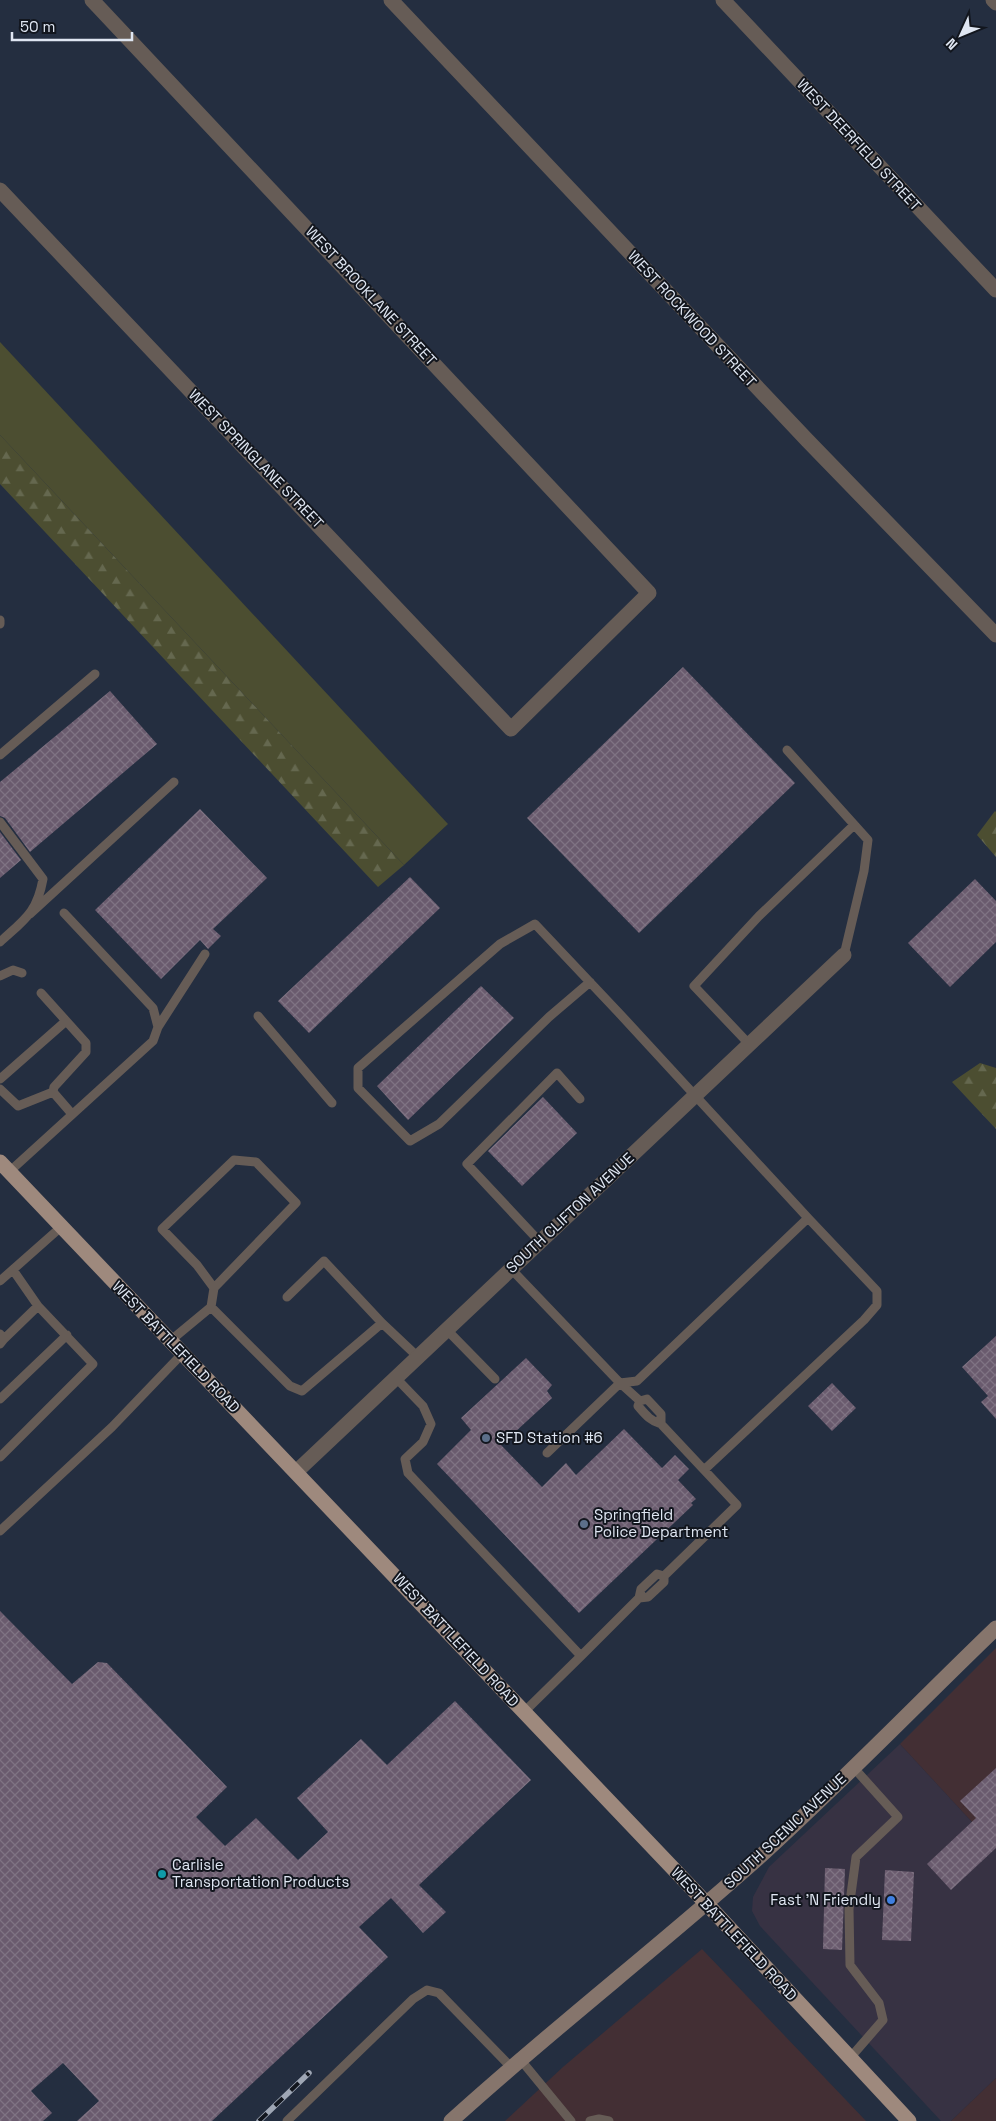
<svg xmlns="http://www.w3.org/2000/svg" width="996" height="2121" font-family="'Space Grotesk',sans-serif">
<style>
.commercial{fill:#373243}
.industrial{fill:#432f34}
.grass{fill:#4c4e31}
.forest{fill:url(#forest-firs)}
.building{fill:url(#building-cross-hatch)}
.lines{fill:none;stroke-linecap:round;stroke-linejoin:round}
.lane{stroke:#665c56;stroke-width:9}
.street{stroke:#665c56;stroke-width:15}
.secondary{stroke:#86756c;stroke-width:15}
.primary{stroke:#9e897d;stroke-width:15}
.rail-casing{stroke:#9ea6b4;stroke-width:5.5}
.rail{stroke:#12161e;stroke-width:4;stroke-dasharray:11;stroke-linecap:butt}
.service-dot{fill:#5c6f8a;stroke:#12161e;stroke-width:2}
.culture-dot{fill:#0f9aa8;stroke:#12161e;stroke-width:2}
.shop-dot{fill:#3f7fe0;stroke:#12161e;stroke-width:2}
.labels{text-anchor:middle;stroke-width:4;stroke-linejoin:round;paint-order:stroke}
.street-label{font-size:15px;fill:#dfe6f2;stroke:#12161e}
.poi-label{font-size:15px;fill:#dfe6f2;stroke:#12161e;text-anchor:start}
</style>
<defs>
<pattern id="forest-firs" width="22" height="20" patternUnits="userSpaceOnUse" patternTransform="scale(1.25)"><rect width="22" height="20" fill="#4c4e31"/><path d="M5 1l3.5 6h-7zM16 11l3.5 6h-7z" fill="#65684f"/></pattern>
<pattern id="building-cross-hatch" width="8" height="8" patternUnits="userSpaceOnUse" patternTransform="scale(1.25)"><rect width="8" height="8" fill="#6a5b6e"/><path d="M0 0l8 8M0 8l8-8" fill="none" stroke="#7f7383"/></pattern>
</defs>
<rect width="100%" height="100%" fill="#242e40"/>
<path class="commercial" d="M900,1744L996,1848V2078L951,2121H941L760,1926L752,1911L753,1897L769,1867Z"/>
<path class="industrial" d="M996,1648V1848L900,1744Z
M702,1949L866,2121H505L563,2067Z
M996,2078V2121H951Z"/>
<path class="grass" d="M0,342L448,824L404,865L0,435Z"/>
<path class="forest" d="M0,435L404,865L378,887L0,484Z
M995,811L996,812V857L977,835Z
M980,1063L996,1068V1129L952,1082Z"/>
<path class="building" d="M683,667L795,783L639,933L527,818Z
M110,691L157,744L30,852L5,818L0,816V782Z
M200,809L267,878L213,929L221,936L208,949L200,940L161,979L95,910Z
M0,832L21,860L0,878Z
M410,877L440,908L309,1033L278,1001Z
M975,879L996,901V942L950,987L908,943Z
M481,986L514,1018L408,1120L377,1086Z
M543,1097L577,1133L522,1186L488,1151Z
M996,1336V1419L981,1402L988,1396L962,1367Z
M526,1358L552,1385L547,1391L552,1398L501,1445L542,1487L566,1463L576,1475L624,1429L662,1468L675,1455L689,1469L678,1480L696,1499L691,1503L693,1505L579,1613L437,1464L471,1430L461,1418Z
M832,1383L856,1408L832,1431L808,1406Z
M0,1611L72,1684L98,1662L107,1663L227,1787L196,1817L225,1846L256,1818L298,1860L328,1832L297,1798L361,1739L387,1765L455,1701L531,1780L419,1885L446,1912L423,1933L391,1898L359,1927L388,1957L212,2121H77L99,2101L63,2063L31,2091L52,2113L43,2121H0Z
M996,1768V1848L951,1890L927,1864L976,1818L960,1801Z
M825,1868L845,1869L842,1950L823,1949Z
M885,1870L914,1872L911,1941L882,1940Z"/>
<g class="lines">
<path class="lane" d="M0,620V624
M787,750L868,840L864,871L844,955
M0,755L95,674
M0,822L43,879C37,913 24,920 0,942
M30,914L174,782
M0,976L13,970L22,973
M590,982L549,1017L439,1124L410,1141L358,1088V1068L500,944L535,924L619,1013L808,1218L637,1381L620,1383
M41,993L86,1043V1052L54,1087L53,1092L72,1114
M258,1016L332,1103
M158,1027L205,954
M749,1044L694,986L759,916L854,825
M0,1079L66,1021
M0,1089L18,1106L53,1092
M9,1172L153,1041L158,1027L153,1008L64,913
M540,1242L467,1164L557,1073L580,1099
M511,1269L620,1383L547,1453
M13,1270L38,1306
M0,1281L61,1227
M287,1297L324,1261L382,1323
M211,1307L214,1288L197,1265L162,1229L234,1160L256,1162L296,1203L214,1288
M447,1330L495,1379
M0,1334L4,1339L0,1344
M170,1341L211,1307L290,1386L302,1391L382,1323L418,1357
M396,1378L423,1406L431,1424L423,1442L405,1459L408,1473L581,1656L524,1712
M620,1383L640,1401L647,1399L661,1414V1424C650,1421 645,1414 638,1406L640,1401
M0,1399L67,1335
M661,1424L737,1505L664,1576V1582L648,1597L639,1598L641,1589L657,1574L664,1576
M0,1457L93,1364L38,1306L4,1339
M704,1470L864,1320L877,1305V1291L808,1218
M0,1531L112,1427L182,1354
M581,1656L639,1598
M850,2058L883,2020L879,2003L850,1965L849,1909L856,1857L898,1817L854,1768
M520,2059L571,2121
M287,2121L413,1999L427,1990L439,1993L511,2067
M590,2121L599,2119L609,2121"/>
<path class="street" d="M391,0L807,440L996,635
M723,0L996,290
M993,0L996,3
M0,190L511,729L649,593L92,0
M296,1472L844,955"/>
<path class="secondary" d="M451,2121C550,2031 655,1950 755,1861C838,1786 916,1705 996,1628"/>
<path class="primary" d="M0,1162L706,1903L909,2121"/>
<defs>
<path id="rail" d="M259,2121L309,2073"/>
</defs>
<use href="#rail" class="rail-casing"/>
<use href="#rail" class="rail"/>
</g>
<g class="service-dot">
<circle cx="486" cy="1438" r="5"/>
<circle cx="584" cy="1524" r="5"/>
</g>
<circle class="culture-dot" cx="162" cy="1874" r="5"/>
<circle class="shop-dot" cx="891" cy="1900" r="5"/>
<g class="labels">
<g class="street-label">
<text transform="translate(859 145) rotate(47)" y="5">WEST DEERFIELD STREET</text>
<text transform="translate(371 296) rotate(47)" y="5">WEST BROOKLANE STREET</text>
<text transform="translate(692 319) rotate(47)" y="5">WEST ROCKWOOD STREET</text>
<text transform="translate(256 459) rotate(46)" y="5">WEST SPRINGLANE STREET</text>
<text transform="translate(570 1213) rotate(-43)" y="5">SOUTH CLIFTON AVENUE</text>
<text transform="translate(176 1347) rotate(46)" y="5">WEST BATTLEFIELD ROAD</text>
<text transform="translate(456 1640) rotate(47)" y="5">WEST BATTLEFIELD ROAD</text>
<text transform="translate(785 1831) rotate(-43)" y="5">SOUTH SCENIC AVENUE</text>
<text transform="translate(734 1934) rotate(47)" y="5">WEST BATTLEFIELD ROAD</text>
</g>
<g class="poi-label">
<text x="496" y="1443">SFD Station #6</text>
<text x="594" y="1520">Springfield<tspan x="594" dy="17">Police Department</tspan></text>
<text x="172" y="1870">Carlisle<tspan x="172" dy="17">Transportation Products</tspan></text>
<text x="881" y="1905" text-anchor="end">Fast 'N Friendly</text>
</g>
</g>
<g transform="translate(961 35) rotate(226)" stroke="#12161e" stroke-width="4" paint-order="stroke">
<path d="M0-4L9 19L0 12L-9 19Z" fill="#dfe6f2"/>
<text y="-8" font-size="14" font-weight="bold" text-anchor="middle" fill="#dfe6f2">N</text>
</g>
<path d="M12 32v8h120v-8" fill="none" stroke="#dfe6f2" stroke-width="2.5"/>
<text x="20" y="32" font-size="15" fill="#dfe6f2" stroke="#12161e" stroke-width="4" paint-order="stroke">50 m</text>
</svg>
